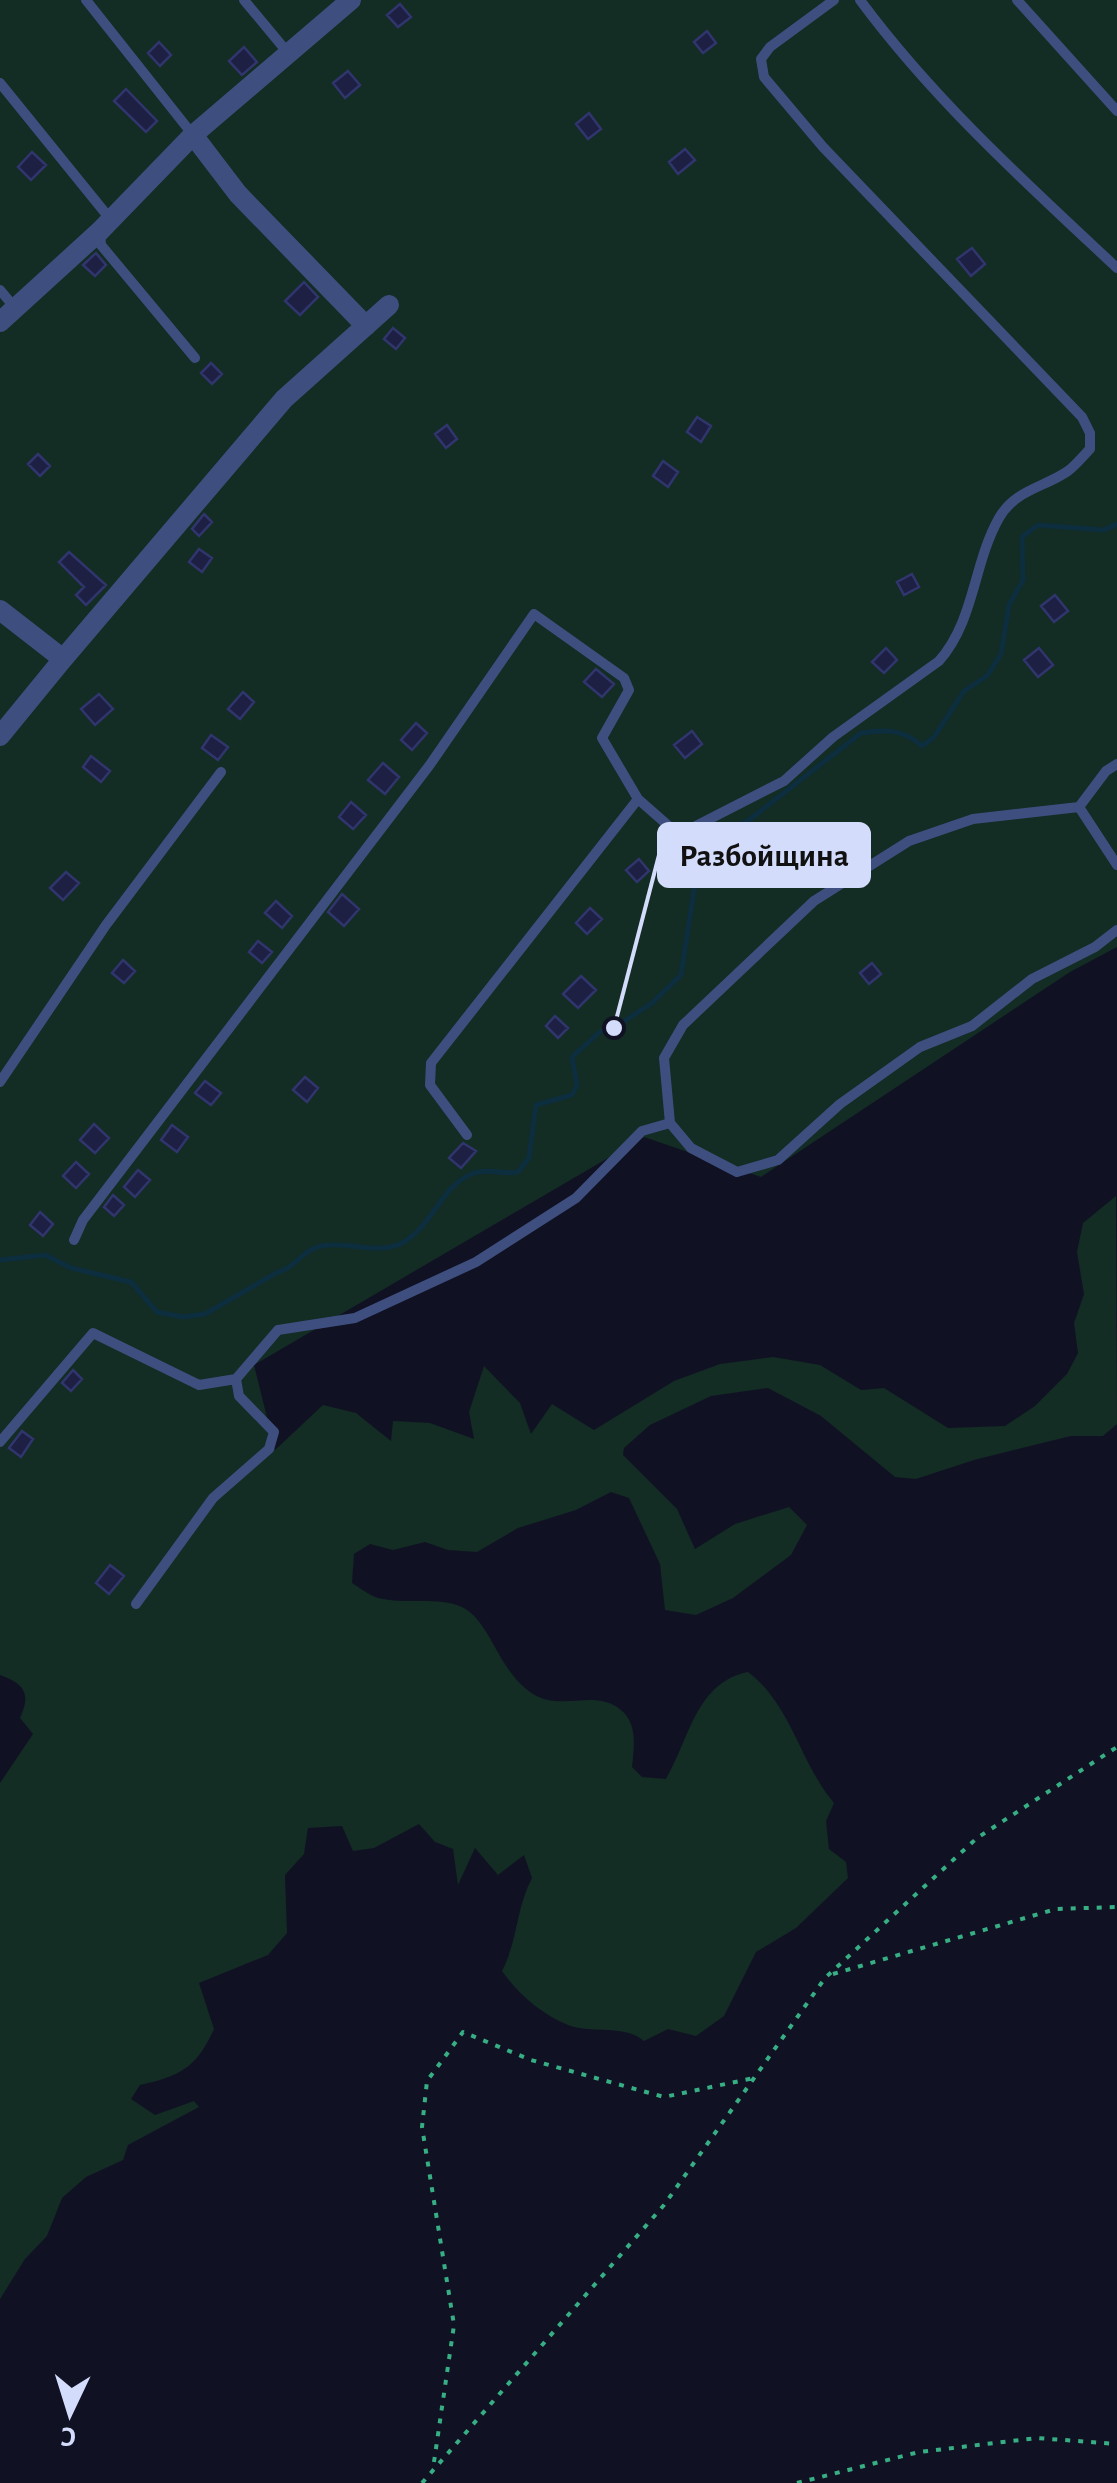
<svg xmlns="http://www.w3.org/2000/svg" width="1117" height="2483" font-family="'Alegreya Sans',sans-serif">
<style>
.green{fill:#132c24}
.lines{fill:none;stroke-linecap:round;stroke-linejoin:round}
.stream{stroke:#0d2e3f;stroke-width:5}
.building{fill:#1d2043;stroke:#30366d;stroke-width:2.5}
.path{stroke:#37ae83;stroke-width:4;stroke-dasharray:5 8;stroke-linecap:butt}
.lane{stroke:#3e4f7f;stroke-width:10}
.street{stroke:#3e4f7f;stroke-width:20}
.leader{fill:none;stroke:#d4dcfc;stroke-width:4}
.callout-dot{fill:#d4dcfc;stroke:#101223;stroke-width:4}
.callout{fill:#d4dcfc;stroke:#d4dcfc;stroke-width:4}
.callout-label{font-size:32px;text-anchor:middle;font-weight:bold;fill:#111}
</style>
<rect width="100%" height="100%" fill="#101223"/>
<path class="green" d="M0,0H1117V947L1070,972L761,1177L644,1137L254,1365L275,1450L323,1405L356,1413L391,1441L393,1421L430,1423L474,1439L469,1412L484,1366L520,1403L531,1434L552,1404L594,1430L674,1381L720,1364L773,1357L820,1365L861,1390L884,1388L948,1428L1005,1426L1035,1406L1067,1374L1078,1353L1074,1323L1084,1294L1077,1252L1083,1223L1116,1196L1117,1424L1103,1436H1071L974,1460L916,1479L895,1477L821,1416L768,1388L711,1396L650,1425L624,1448L623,1455L677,1509L695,1549L735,1524L789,1507L807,1525L791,1555L733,1598L696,1615L665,1610L660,1564L629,1498L611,1492L576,1510L518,1528L477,1552L448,1550L425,1542L393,1550L370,1544L354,1554L352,1583C360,1588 369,1595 378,1598C404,1605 438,1596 462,1607C491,1621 498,1672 533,1694C561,1712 595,1688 621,1710C638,1724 634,1748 632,1767L642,1777L666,1779C689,1740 696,1682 748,1672C791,1704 800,1763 834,1803L826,1821L829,1849L846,1862L848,1878L796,1928L756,1952L724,2016L696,2036L668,2029L644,2041C624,2024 592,2034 568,2025C541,2014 518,1994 502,1971C518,1940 516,1908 532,1878L524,1855L498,1875L475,1848L458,1885L453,1849L435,1842L419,1824L374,1848L353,1851L342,1826L308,1828L304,1854L285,1875L287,1933L268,1955L199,1983L214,2029C197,2067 181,2076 140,2085L131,2099L155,2115L194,2101L199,2107L128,2145L123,2160L86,2177L62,2198L47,2236L25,2259L0,2299V1783L33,1734L20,1718C31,1694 25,1684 0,1675Z"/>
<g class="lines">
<path class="stream" d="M0,1260L45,1255L71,1268L131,1282L157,1312L183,1317L205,1314L276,1273C294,1269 302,1250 321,1246C347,1241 381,1256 404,1242C434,1224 441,1185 474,1173C491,1168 502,1175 518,1172L529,1158L536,1105L572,1095L577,1085L572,1057L601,1031L614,1028L652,1003L681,975L696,877L712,840L749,820L861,733C886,729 903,729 922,746L934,737L964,691L987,676L1001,654L1009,605L1023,580L1022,537L1038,525L1104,530L1117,524"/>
</g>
<path class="building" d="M400,4L411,17L398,27L387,15Z
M707,31L716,43L703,53L694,42Z
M159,42L171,55L160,66L148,53Z
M244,47L257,62L242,75L229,61Z
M348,71L360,85L345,98L333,83Z
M126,89L157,121L146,132L114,101Z
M589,113L601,129L588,139L576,124Z
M685,149L695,160L678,174L669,162Z
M32,152L46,165L31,180L18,167Z
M972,248L985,264L971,276L957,259Z
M96,253L106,265L95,276L83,265Z
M304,282L318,297L300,315L285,301Z
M393,328L405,338L396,349L384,339Z
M211,363L222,374L212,384L201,373Z
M697,417L711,426L701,442L687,432Z
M447,425L457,439L446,448L435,434Z
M38,454L50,466L40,476L28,464Z
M663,461L678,472L668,487L653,476Z
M204,514L212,522L199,536L192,529Z
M199,549L212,558L202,572L189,562Z
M69,552L106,585L86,605L76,595L84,587L59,562Z
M912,574L919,587L904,595L897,582Z
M1055,595L1068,611L1054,622L1041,606Z
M886,648L897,660L884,673L872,662Z
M1039,648L1053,665L1038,677L1024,660Z
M596,669L614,684L602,697L584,682Z
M243,692L254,702L240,719L228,709Z
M99,694L113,709L95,725L81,709Z
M416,723L427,733L412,750L401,740Z
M692,731L702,744L685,758L674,745Z
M211,735L228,747L218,760L202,748Z
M91,756L110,771L101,782L83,767Z
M383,763L399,777L385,794L368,780Z
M351,802L366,815L353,829L339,817Z
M639,859L649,871L637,882L626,870Z
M66,872L79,883L63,900L50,888Z
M342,894L359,909L344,926L328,912Z
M276,901L292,916L282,928L265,913Z
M590,908L602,919L587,934L576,923Z
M258,941L272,952L262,963L249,952Z
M123,960L135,971L124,983L112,973Z
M872,963L881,974L869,984L860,973Z
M581,976L596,990L578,1008L563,994Z
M555,1016L568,1028L558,1038L546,1026Z
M305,1077L318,1088L307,1102L293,1090Z
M205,1081L221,1093L211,1105L195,1093Z
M94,1124L109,1138L95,1153L80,1140Z
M172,1125L188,1137L177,1152L161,1140Z
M463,1143L476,1151L461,1168L449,1158Z
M76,1162L89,1174L76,1188L63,1176Z
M138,1170L150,1180L135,1197L124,1187Z
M113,1195L124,1205L114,1216L104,1207Z
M40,1212L53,1224L43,1236L30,1225Z
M73,1370L82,1379L71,1391L62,1383Z
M22,1431L33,1439L21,1457L9,1448Z
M110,1565L124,1576L109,1594L96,1583Z"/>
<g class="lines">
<path class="path" d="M833,1974L1056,1909L1117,1907
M434,2462L454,2325L422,2127L427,2081L463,2032L531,2060L664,2097L754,2078
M422,2483L664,2205L825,1978L977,1838L1117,1747
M797,2483L919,2452L1037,2438L1117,2444"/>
<path class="lane" d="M86,0L193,135
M244,0L288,53
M860,0C934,100 1026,183 1117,268
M1017,0L1117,111
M0,83L111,220
M100,232L101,245L195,358
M0,290L15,308
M1079,807L1106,771L1117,764
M1117,865L1079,807L973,819L909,841L814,901L683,1025L664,1058L670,1123L691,1148L737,1172L778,1160L840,1104L920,1047L972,1026L1032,979L1095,947L1117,930
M0,1082L106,925L221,772
M467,1135L430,1085L431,1063L638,799
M74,1240L83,1220L429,766L534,614L624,678L629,690L602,738L638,799L671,828H692L784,781L833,737L939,661C975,620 973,564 999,518C1015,490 1043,488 1068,471C1076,465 1083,456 1090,449V433L1082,417L823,147L764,77L761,59L770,47L834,0
M0,1442L93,1333L199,1385L236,1379L278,1330L355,1318L476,1262L576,1198L642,1131L670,1123
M136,1604L213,1498L269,1449L274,1432L239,1396L236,1379"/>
<path class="street" d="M193,135L238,194L366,326
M0,322L100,231L193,135L351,0
M0,610L63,659L0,736
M63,659L284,399L389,305"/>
</g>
<path class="leader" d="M614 1028L659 855"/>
<circle class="callout-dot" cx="614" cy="1028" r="10"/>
<rect class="callout" x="659" y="824" width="210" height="62" rx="10"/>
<g class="callout-label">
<text x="764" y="866">Разбойщина</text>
</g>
<g transform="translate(70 2413) rotate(184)" stroke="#101223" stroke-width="8" paint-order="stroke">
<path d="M0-8L18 38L0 25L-18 38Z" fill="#d4dcfc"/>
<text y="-15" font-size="28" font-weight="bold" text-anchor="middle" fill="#d4dcfc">С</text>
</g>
</svg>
